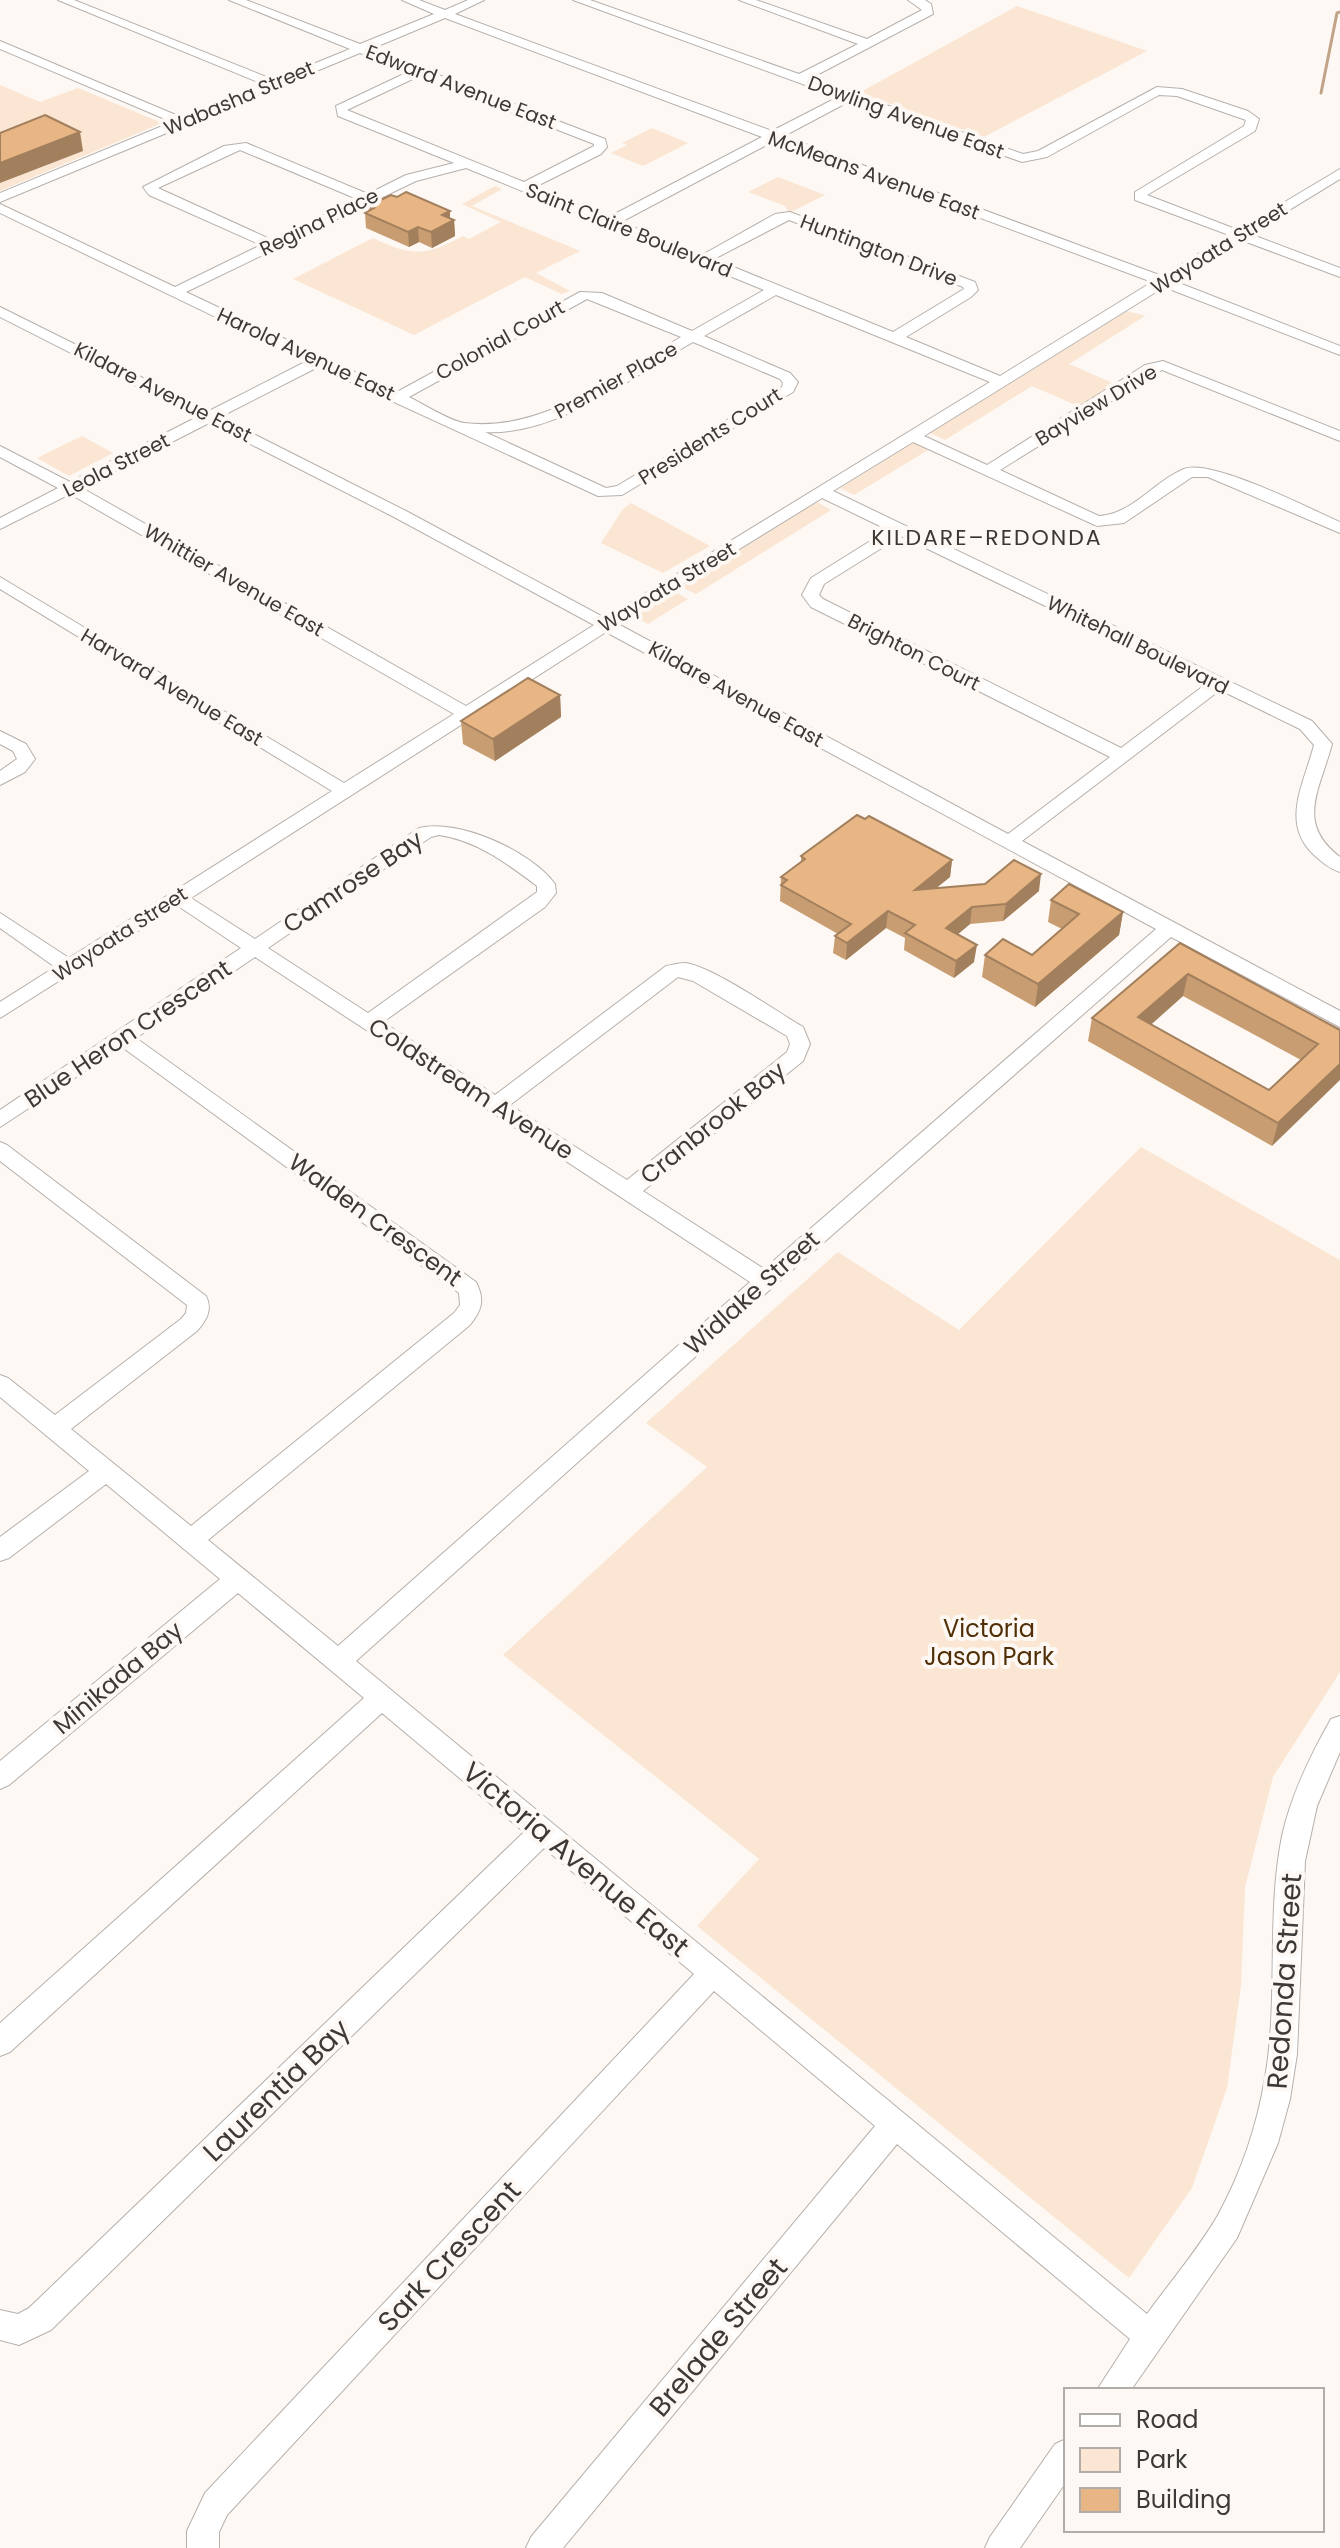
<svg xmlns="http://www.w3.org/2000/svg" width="1340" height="2548" font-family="Poppins,sans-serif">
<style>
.green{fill:#fbe6d3}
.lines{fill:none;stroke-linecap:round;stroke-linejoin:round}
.stream{stroke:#c1a488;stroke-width:3}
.minor-casing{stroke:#b6b0ac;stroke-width:2}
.minor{fill:#fff;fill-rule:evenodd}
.wall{fill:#c89d72;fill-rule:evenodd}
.shaded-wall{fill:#a27f5d}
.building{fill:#e8b685;stroke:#a27f5d;stroke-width:2;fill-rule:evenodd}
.labels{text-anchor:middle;stroke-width:8;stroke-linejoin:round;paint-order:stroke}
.far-street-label{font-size:20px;fill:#3c3a38;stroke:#fdf8f3}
.far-neighbourhood-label{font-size:22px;letter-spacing:2px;fill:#3b3733;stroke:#fdf8f3}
.street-label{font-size:24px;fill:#3c3a38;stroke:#fdf8f3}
.park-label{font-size:24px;fill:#502f07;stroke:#fdf8f3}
.near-street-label{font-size:28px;fill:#3c3a38;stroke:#fdf8f3}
</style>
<rect width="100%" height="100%" fill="#fdf8f3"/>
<path class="green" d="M1017,6L1147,51L984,137L859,93Z
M0,85L40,102L78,88L162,123L0,191Z
M652,128L688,143L643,166L611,153L627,145L622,143Z
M778,177L825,195L789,213L785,206L748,192Z
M495,186L502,189L472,206L580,251L536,273L570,291L562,294L525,277L414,335L293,279L373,238C412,256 424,257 463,236L469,239L501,222L462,204Z
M1127,311L1145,316L1069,364L1115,384L1080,407L1032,386L945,440L930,433Z
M82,436L113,453L69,476L37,458Z
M913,443L928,450L854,495L840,488Z
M817,502L831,510L696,594L681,587Z
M631,503L710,546L663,573L601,543L623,509Z
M675,592L688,599L648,624L632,615Z
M1141,1147L1340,1260V1672L1273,1777L1245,1887L1241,1986L1227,2088L1192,2188L1129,2278L697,1926L759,1859L503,1655L707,1467L646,1423L838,1252L959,1330Z"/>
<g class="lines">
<path class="stream" d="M1321,93L1337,13L1340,12"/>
<defs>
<path id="minor" d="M58,0H74L274,80L350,49L229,0H246L360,44L434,14L402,0H419L445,10L468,0H484L455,14L772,131L838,97L573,0H590L799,74L858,44L739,0H756L867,39L922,10L908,0H925L931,4L933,14L811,78L1023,154L1038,151L1157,87L1182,89L1248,111L1259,119L1255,131L1147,195L1238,230L1340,169V179L1250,234L1340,268V277L1241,240L1174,281L1340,346V355L1164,287L924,436L987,465L1145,365L1163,361L1340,431V441L1162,370L1000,470L1099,516C1133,514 1154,481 1184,469C1211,458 1310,509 1340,522V533L1208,477H1192L1124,523L1097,526L913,442L833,491L1312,721L1332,744C1320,790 1295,823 1340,857V872C1330,869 1322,862 1314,855C1280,823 1304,784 1314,745L1300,729L1220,690L1022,841L1340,1011V1027L1171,937L773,1287L356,1661L1147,2314C1170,2282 1198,2250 1218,2215C1241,2173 1257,2126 1265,2078C1279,1998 1266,1916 1282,1836C1291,1795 1310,1756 1331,1719L1340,1716V1752L1317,1806L1305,1861L1297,2054L1290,2099L1278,2143L1237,2238L1131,2390H1097L1130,2339L897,2144L563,2548H526L531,2537L875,2126L714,1991L227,2515L219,2532V2548H187V2531L205,2493L694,1974L544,1848L51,2330L19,2345L0,2340V2310L18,2314L29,2308L524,1832L382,1713L10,2052L0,2056V2023L364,1698L238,1593L9,1785L0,1789V1761L220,1579L106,1484L9,1558L0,1561V1537L89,1471L0,1397V1375L8,1378L55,1415L181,1319L186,1313L187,1305L0,1161V1142L7,1145L206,1296C213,1310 206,1321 197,1331L71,1429L191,1526L454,1313L460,1305L459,1293L122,1047L0,1127V1110L241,948L178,906L0,1018V1002L55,967L0,928V913L69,958L332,791L0,589V577L344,783L454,714L70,494L0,529V518L58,488L0,457V446L70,482L197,417L0,317V307L209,411L307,361L0,213V204L175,287L261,245L149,195L143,187L224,146L246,143L368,194L406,175L454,163L338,116L336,106L408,72L360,53L0,202V193L172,122L0,49V41L183,118L263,84ZM445,18L762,137L609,217L535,187L601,154L607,147L605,139L371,49ZM419,76L594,144V146L524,182L347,110ZM1159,95L1177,96L1246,120L1244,126L1135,192V200L1229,235L1162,276L784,136L850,101L1022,162L1047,157ZM774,141L1152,282L1000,376L906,337L971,297L978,290L975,282L790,212L775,214L702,255L621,222ZM240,150L357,199L272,240L158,188ZM466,168L764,290L692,331L602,293L580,292L397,392L186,292L416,181ZM789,220L963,287L964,289L893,332L714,259ZM776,295L990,382L605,618L406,511L220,417L318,367L598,496L622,495L793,392L798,382L790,373L704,336ZM587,299L681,337C615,375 543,433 464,423C450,421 423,404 409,397ZM693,342L780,379L783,383L782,387L617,486L606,488L485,432C557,436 632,377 693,342ZM209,423L394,517L594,625L466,706L82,488ZM822,498L888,530L811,578L802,595L811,607L1110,757L1008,834L618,624ZM901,536L1206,684L1121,748L823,599L819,595L824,584ZM606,632L1156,929L764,1269L643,1191L803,1061L810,1044L803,1027C777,1012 712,966 685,963C679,963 672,965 666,966L495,1095L383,1022L545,907L556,893L555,884C532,852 459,818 419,828L255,939L191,898ZM439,835C476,840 508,864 537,886V892L368,1013L268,948L431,837ZM255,957L750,1282L338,1646L208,1540L470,1325C482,1310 485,1300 476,1282L136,1038ZM678,977L693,981L787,1036L790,1044L787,1052L627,1180L510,1105Z
M0,731L26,744L35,759L25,772L0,785V771L17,759L13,751L0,744Z
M1066,2439V2482L1020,2548H985L990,2537L1055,2444Z"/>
</defs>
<use href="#minor" class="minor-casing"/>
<use href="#minor" class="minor"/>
</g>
<path class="wall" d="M368,206L450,211V218L454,220L455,236L432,248L419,242L409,247L366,228L365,213L369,211Z
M560,695L561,717L495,761L463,744L461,721Z
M801,856L952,860L950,877L936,888L1039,891L1003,921L970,924L958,934L974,962L954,978L904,950L905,938L886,928L846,960L833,953L835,936L838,934L780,901L781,877L801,862Z
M1051,900L1123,912L1119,935L1035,1007L982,977L985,955H1032L1062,929L1048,922Z
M1180,943L1340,1030L1272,1146L1088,1041L1092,1018ZM1183,996L1301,1060L1269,1090L1151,1024Z"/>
<path class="shaded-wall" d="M80,132L83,151L0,183V163Z
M450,211V222L454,220L455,236L432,248L431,232L442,215Z
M418,227L419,242L409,247L408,232Z
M560,695L561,717L495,761L493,739Z
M952,860L950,877L913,907L915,890Z
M1041,874L1039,891L1003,921L1006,904Z
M972,907L970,924L945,945L946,928Z
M888,911L886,928L846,960L847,943Z
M1123,912L1119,935L1035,1007L1038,984Z
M977,945L974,962L954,978L956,961Z
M1188,974L1183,996L1134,1040L1138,1017Z
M1340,1064V1080L1272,1146L1278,1123Z"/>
<path class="building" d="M45,115L80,132L0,163V133Z
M406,192L450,211L442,215L454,220L431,232L418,227L408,232L365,213L374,208L368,206L391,195L397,197Z
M528,678L560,695L493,739L461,721Z
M857,815L865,819L869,816L952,860L915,890L985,884L1014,860L1041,874L1006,904L972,907L946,928L977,945L956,961L905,933L915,925L888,911L847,943L835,936L851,924L781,885L787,880L781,877L805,859L801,856Z
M1069,884L1123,912L1038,984L985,955L1003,939L1032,955L1079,914L1051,900Z
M1180,943L1340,1030V1064L1278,1123L1092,1018ZM1188,974L1318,1044L1269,1090L1138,1017Z"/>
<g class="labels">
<g class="far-street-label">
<text transform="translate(461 87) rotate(21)" y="7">Edward Avenue East</text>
<text transform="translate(239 98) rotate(-23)" y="7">Wabasha Street</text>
<text transform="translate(906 117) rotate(20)" y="7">Dowling Avenue East</text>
<text transform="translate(874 175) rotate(20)" y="7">McMeans Avenue East</text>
<text transform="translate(319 222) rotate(-26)" y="7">Regina Place</text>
<text transform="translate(629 230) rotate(22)" y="7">Saint Claire Boulevard</text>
<text transform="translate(1219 248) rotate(-32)" y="7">Wayoata Street</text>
<text transform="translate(879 250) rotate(21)" y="7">Huntington Drive</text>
<text transform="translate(500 340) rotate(-29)" y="7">Colonial Court</text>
<text transform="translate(306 354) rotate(25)" y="7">Harold Avenue East</text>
<text transform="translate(616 380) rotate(-29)" y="7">Premier Place</text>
<text transform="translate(163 392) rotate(27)" y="7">Kildare Avenue East</text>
<text transform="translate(1096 405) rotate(-31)" y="7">Bayview Drive</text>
<text transform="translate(710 436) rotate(-32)" y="7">Presidents Court</text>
<text transform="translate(116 465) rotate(-27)" y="7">Leola Street</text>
<text transform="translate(234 580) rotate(30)" y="7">Whittier Avenue East</text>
<text transform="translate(667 587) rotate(-31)" y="7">Wayoata Street</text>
<text transform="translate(1138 645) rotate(26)" y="7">Whitehall Boulevard</text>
<text transform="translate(914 652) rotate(27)" y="7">Brighton Court</text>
<text transform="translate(172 687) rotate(31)" y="7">Harvard Avenue East</text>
<text transform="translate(736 694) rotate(29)" y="7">Kildare Avenue East</text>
<text transform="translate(120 934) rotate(-33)" y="7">Wayoata Street</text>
</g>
<g class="far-neighbourhood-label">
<text x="987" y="545">KILDARE–REDONDA</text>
</g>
<g class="street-label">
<text transform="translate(353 882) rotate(-34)" y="8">Camrose Bay</text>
<text transform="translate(128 1034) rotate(-34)" y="8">Blue Heron Crescent</text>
<text transform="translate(471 1089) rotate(33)" y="8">Coldstream Avenue</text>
<text transform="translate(713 1123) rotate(-39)" y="8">Cranbrook Bay</text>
<text transform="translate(375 1220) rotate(36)" y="8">Walden Crescent</text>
<text transform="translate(752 1293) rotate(-42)" y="8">Widlake Street</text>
<text transform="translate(118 1678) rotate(-40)" y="8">Minikada Bay</text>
</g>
<g class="park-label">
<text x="989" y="1637">Victoria<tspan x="989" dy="28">Jason Park</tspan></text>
</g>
<g class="near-street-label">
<text transform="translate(576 1859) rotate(40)" y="10">Victoria Avenue East</text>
<text transform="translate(1284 1981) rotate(-86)" y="10">Redonda Street</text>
<text transform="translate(276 2090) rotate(-44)" y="10">Laurentia Bay</text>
<text transform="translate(449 2256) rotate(-47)" y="10">Sark Crescent</text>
<text transform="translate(718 2337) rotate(-50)" y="10">Brelade Street</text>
</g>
</g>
<rect x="1064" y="2388" width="260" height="144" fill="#fdf8f3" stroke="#b0aca8" stroke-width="2"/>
<rect x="1080" y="2414" width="40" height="12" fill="#ffffff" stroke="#b0aca8" stroke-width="2"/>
<text x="1136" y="2428" font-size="24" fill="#3c3a38">Road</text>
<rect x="1080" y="2448" width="40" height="24" fill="#fbe6d3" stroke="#b0aca8" stroke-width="2"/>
<text x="1136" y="2468" font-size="24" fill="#3c3a38">Park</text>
<rect x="1080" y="2488" width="40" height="24" fill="#e8b685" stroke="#b0aca8" stroke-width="2"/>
<text x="1136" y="2508" font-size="24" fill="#3c3a38">Building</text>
</svg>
